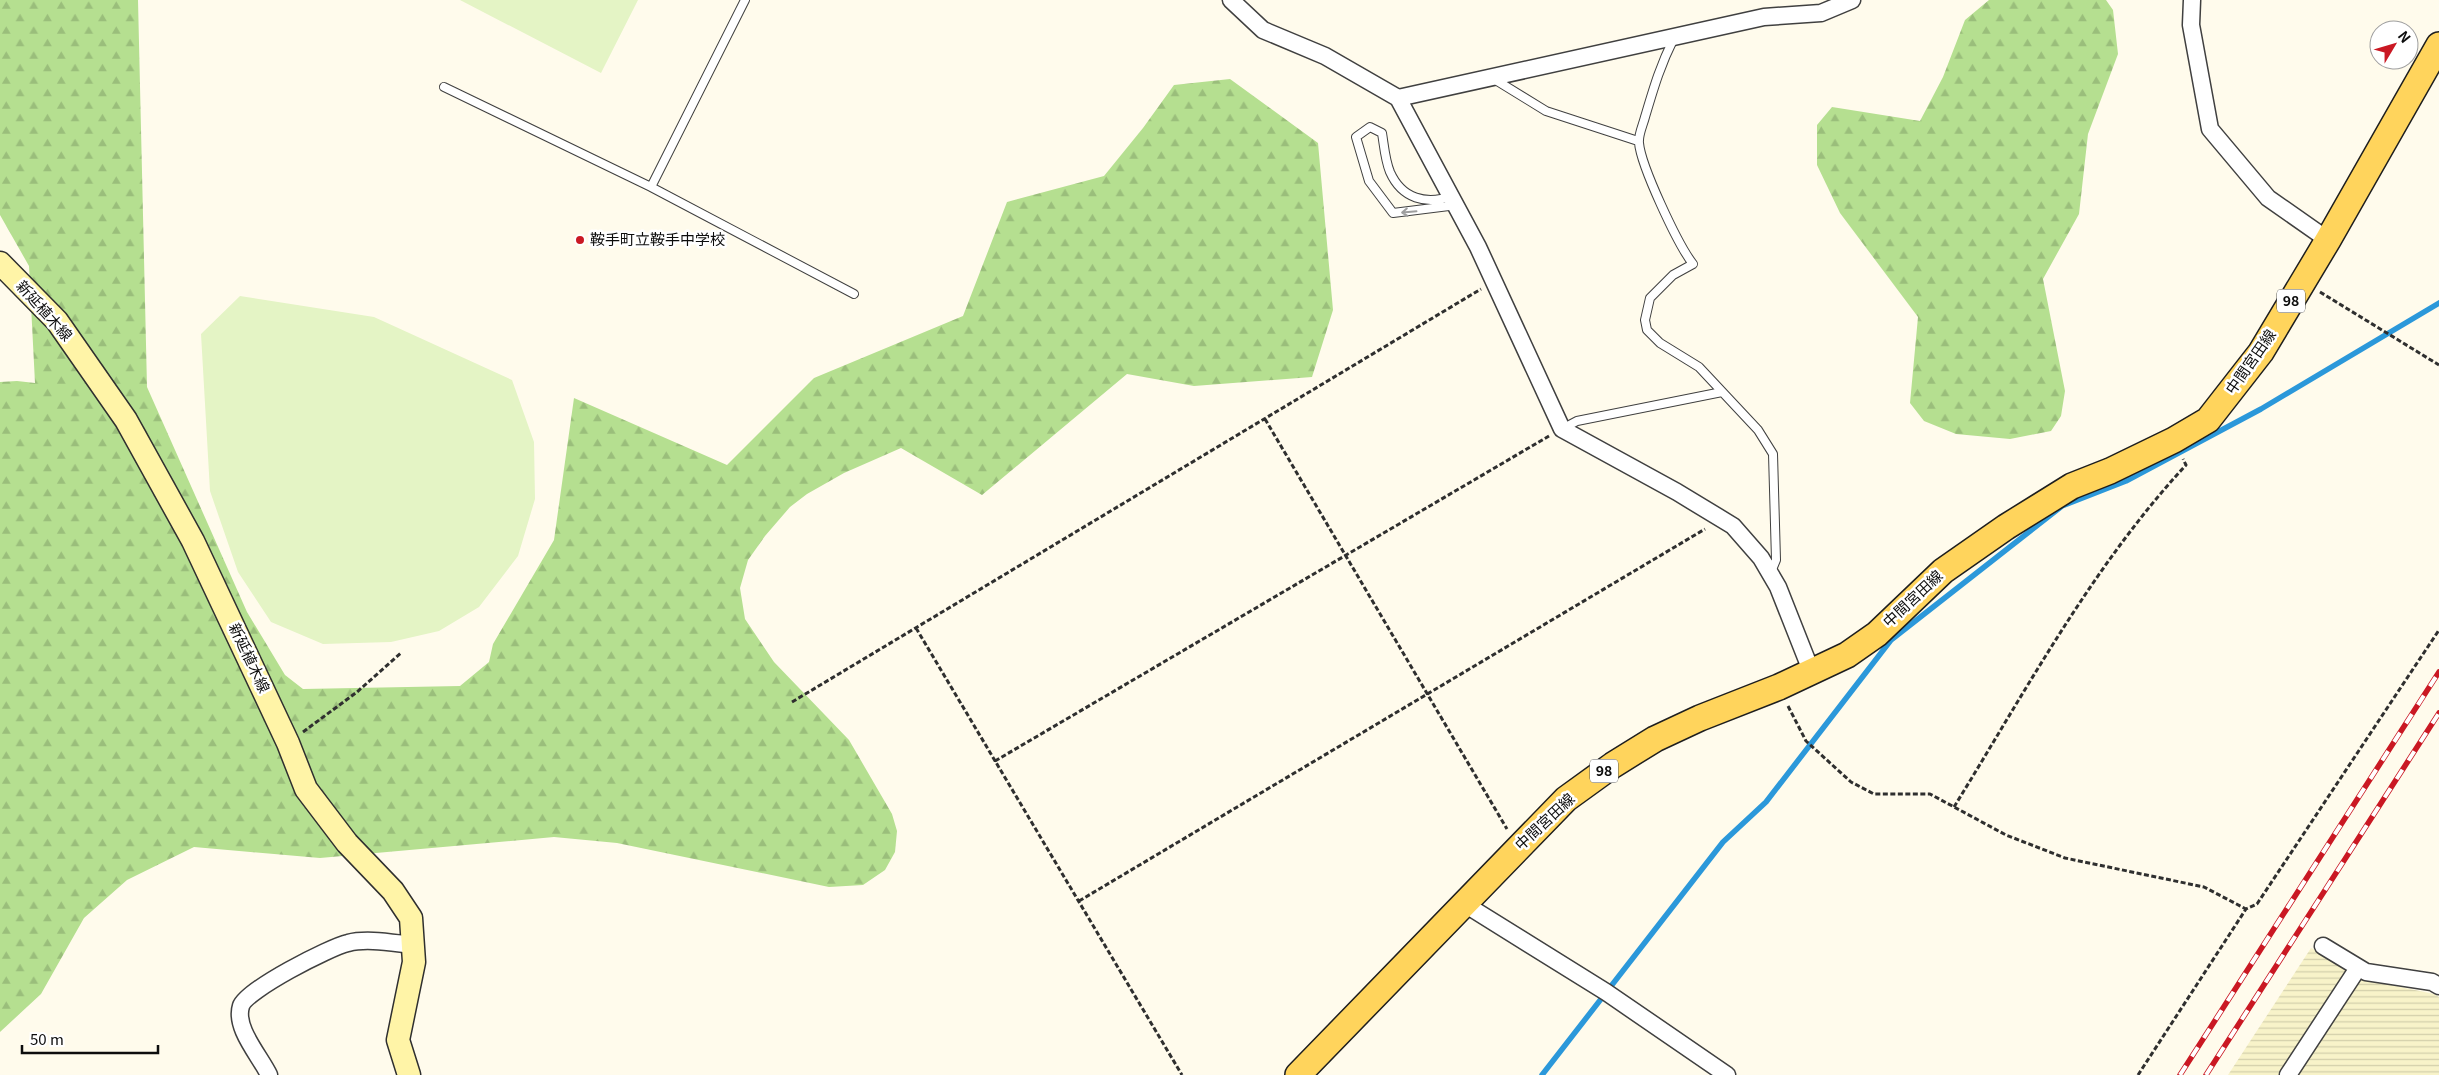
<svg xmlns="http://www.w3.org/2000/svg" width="2439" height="1075" font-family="Georgia,'Noto Sans JP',serif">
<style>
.farmland{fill:url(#farmland-rules)}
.forest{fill:url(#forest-firs)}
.pitch{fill:#e4f4c5}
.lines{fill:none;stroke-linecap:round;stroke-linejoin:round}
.stream{stroke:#2b98da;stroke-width:5.5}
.service-casing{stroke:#404040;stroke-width:10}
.minor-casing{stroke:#404040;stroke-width:19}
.secondary-casing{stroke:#2f2f2f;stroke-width:25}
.primary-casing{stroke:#1e1e1e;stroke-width:28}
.path{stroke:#2f2f2f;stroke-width:3;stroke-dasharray:5 2.5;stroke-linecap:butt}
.service{stroke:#fff;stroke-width:8}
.minor{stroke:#fff;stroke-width:16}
.secondary{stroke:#fff4a7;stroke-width:22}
.primary{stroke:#ffd45c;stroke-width:25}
.rail-casing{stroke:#ca1823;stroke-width:5.5}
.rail{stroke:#fff;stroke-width:4;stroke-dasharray:11;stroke-linecap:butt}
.oneway{stroke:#9e9e9e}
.poi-dot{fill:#ca1823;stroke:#fff;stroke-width:2}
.labels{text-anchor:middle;stroke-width:5;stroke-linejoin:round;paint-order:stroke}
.shield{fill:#fff;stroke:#565656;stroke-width:1}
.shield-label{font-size:14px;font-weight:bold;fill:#0d0d0d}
.poi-label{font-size:15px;fill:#0d0d0d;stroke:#fff;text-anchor:start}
.street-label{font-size:15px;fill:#0d0d0d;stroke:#fff}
</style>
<defs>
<pattern id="farmland-rules" width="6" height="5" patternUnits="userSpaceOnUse" patternTransform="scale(1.25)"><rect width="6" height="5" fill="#f8f3c9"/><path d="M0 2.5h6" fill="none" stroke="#d3cfab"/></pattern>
<pattern id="forest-firs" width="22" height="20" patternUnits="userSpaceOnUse" patternTransform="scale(1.25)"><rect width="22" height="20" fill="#b5df90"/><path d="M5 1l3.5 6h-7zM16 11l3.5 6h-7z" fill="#9abe7b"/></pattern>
</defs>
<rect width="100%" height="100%" fill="#fffbec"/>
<path class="farmland" d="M2311,948L2372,981L2434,994L2439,997V1075H2228Z"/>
<path class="forest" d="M0,0H138L147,387L247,612L285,675L303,689L460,686L489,662L493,644L554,540L574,398L727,465L814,378L963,316L1007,202L1104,176L1143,128L1174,85L1230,79L1318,143L1333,310L1312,377L1194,386L1127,374L982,495L901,448L844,473L807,494L790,507L765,536L748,560L740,588L745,619L774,662L849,740L892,814L897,831L895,852L885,870L863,885L829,887L617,843L554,837L320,858L194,847L127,880L84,918L41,994L0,1032V382L17,381L35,383L29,266L0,215Z
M1989,0H2106L2113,10L2118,54L2088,134L2079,214L2043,279L2065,391L2061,416L2051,431L2010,439L1956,434L1924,421L1910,403L1918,317L1840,213L1817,165V125L1832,107L1920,121L1943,77L1965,20Z"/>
<path class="pitch" d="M460,0H638L601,73Z
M240,296L374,317L512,380L534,442L535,499L518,556L479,607L439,631L391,642L323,644L271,622L238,572L210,491L201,334Z"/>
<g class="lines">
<path class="stream" d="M1542,1075L1723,842L1766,802L1891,640L2062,506L2126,481L2261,409L2439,303"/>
<defs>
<path id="service" d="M1674,38C1660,66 1654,87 1645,117C1643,125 1638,135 1639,143C1641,166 1678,245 1693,264L1673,275L1650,298L1645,320L1647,330L1660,343L1699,367L1758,430L1773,454L1776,560L1771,572
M1494,79L1546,111L1638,141
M444,87L651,187L854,294
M651,187L745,0
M1452,196C1426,205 1402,199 1390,172C1385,160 1384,145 1382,133L1370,127L1356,137L1369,181L1393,213L1457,205
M1562,429L1577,421L1722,392"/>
<path id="minor" d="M1231,0L1263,30L1325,56L1398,98L1478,247L1562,429L1677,492L1733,526L1761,558L1778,587L1812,673
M2192,0L2191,25L2210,129L2268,198L2328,240
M1398,98L1764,17L1821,13L1852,0
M1463,903L1606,992L1727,1075
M2323,946L2366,972L2432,982L2439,986
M269,1075C260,1056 234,1028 241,1006C246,990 330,947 348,943C367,938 393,943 413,945
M2288,1075L2358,968"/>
<path id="secondary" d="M0,263L57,321L126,420L193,541L288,743L306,789L347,843L393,891L411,918L414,962L398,1040L409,1075"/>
<path id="primary" d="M1298,1075L1566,799L1613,765L1655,739L1700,718L1779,687L1847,655L1877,634L1943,571L2006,527L2072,486L2110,471L2174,440L2208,420L2261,352L2328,240L2439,45"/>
</defs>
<use href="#service" class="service-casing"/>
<use href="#minor" class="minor-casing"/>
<use href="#secondary" class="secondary-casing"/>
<use href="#primary" class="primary-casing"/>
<path class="path" d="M2320,292L2439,365
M1265,419L1507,829
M916,628L1182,1075
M792,702L1481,289
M1788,706L1806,741L1851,782L1874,794H1930L2006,835L2065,858L2204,887L2246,909
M303,732L357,692L402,652
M995,761L1549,436
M1954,807C2025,692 2093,565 2186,465L2183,459
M1079,901L1705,529
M2138,1075L2246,909L2257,904L2439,630"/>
<use href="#service" class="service"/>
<use href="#minor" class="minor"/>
<use href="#secondary" class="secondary"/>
<use href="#primary" class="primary"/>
<defs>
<path id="rail" d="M2180,1075L2439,672
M2206,1075L2439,713"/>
</defs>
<use href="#rail" class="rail-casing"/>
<use href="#rail" class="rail"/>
</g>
<defs><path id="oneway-shaft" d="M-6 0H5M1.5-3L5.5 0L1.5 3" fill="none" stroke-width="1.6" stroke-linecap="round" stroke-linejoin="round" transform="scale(1.25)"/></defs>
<use class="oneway" href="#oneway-shaft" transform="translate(1409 212) rotate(175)"/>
<circle class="poi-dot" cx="580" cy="240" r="5"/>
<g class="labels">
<g class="shield">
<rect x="2277" y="289.5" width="28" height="23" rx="4"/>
<rect x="1590" y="759.5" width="28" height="23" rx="4"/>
</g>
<g class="shield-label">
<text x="2291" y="306">98</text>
<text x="1604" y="776">98</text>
</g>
<g class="poi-label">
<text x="590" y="245">鞍手町立鞍手中学校</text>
</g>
<g class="street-label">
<text transform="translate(44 311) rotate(48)" y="5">新延植木線</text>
<text transform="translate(2251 362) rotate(-55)" y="5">中間宮田線</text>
<text transform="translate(1913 599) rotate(-43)" y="5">中間宮田線</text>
<text transform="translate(249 658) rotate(65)" y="5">新延植木線</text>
<text transform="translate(1545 822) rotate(-43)" y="5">中間宮田線</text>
</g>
</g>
<g transform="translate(2394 45) rotate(52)"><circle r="24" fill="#ffffff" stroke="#9e9e9e"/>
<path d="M0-4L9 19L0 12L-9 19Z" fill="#ca1823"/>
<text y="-8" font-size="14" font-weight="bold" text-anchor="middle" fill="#0d0d0d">N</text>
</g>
<path d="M22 1045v8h136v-8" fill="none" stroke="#0d0d0d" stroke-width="2.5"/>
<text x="30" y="1045" font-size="15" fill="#0d0d0d" stroke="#ffffff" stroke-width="4" paint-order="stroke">50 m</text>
</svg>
